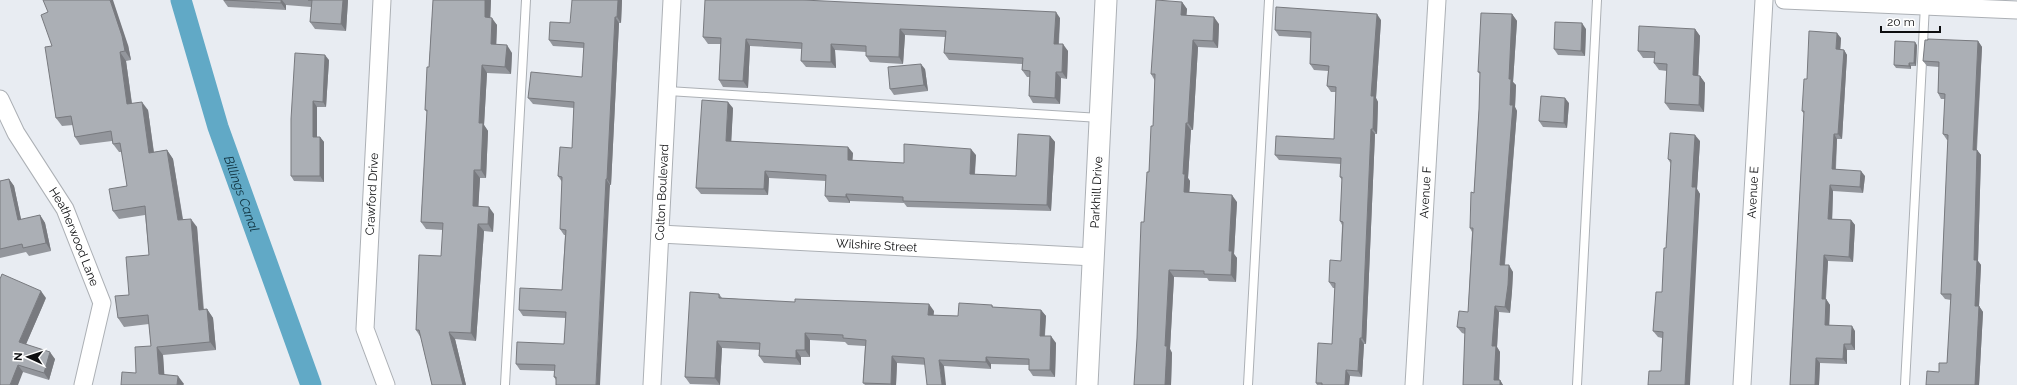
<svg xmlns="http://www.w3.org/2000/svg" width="2017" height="385" font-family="Raleway,sans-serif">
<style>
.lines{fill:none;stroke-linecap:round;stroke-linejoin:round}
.canal{stroke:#61a9c6;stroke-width:21}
.service-casing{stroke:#acb0b5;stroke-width:10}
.minor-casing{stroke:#acb0b5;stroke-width:19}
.tertiary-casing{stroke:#acb0b5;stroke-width:23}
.service{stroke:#fff;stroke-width:8}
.minor{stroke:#fff;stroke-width:17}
.tertiary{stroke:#fff;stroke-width:21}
.wall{fill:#93969c}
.shaded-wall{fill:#787a7f}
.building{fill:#abafb5;stroke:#787a7f}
.labels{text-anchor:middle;stroke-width:3;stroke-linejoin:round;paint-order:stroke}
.street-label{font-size:12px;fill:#0d0e10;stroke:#fff}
.water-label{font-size:13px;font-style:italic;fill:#10323f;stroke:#fff}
</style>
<rect width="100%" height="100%" fill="#e8ecf2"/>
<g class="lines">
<path class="canal" id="s1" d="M181,0L218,127L311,385"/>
<defs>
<path id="service" d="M668,91L1100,118
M505,385L526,0
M1248,385L1269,0
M1577,385L1597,0
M1905,385L1925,5"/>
<g id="minor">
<path d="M382,0L365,329L386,385"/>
<path d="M1784,0L2017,10"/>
<path id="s2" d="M0,99L16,133L65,209L102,303L83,385"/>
<path id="s3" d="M660,234L1094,257"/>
<path id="s4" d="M652,385L672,0"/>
<path id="s5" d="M1414,385L1437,0"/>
<path id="s6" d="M1742,385L1764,0"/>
</g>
<g id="tertiary">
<path id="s7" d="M1087,385L1106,0"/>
</g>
</defs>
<use href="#service" class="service-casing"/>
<use href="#minor" class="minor-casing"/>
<use href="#tertiary" class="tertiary-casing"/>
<use href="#service" class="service"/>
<use href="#minor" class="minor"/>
<use href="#tertiary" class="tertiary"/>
</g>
<path class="wall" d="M223,0H348L346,31L315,29L310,22L311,7L286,5V10L228,7Z
M433,0H491L490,18L497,25L496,45L512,53L511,74L487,73L484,125L488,131L486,178H480L478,207L494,214L493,232L484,231L476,341L455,339L466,385H432L421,338L416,330L441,256L443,230L426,229L421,222L427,112L425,110L429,67Z
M622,0L621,23H619L611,185H610L556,380L554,377V371L520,370L516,364L564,344L566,318L523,316L519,310L562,290L565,235H564L560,229L562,182L558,176L572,148L574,108L533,104L528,98L582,77L584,48L553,46L549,40L570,23Z
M1182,2L1187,9L1186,15L1219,24L1218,48L1198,47L1193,130H1191L1188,178L1190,181L1189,192L1237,202L1234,254L1237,258L1236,282L1209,281L1207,278L1174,277L1170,349L1172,353L1171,385L1144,222L1153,126L1155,81L1151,74Z
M48,12L128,45L131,60L126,61L132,103L148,110L154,152L167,150L173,159L183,219L197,227L204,310L207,309L213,318L216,350L163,355L164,375L184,384L183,385H121L136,373L151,346L149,324L124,327L118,318L149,255L145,215L119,219L113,211L127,186L122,152H119L113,144L112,141L80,145L75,137L73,125L62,126L56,118L52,46Z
M1512,14L1517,21L1513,82L1516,85L1515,107L1517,111L1505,265L1513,272L1512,291L1510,313L1499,312L1497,347L1500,352L1499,380H1500L1503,385H1463L1465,334L1462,333L1457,327L1468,312L1472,232L1470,228L1474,193L1479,109L1480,74L1478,72Z
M1060,18L1059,44L1068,51L1067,79L1061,78L1060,104L1033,103L1029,96L1030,77H1027L1022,70V64L949,60L944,53L945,37L905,35L903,64L870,62L866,56V52L835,50L836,68L806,67L801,61L802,49L750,46L748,88L723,87L719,80L721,44H708L703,37Z
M1381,20L1376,98L1378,102L1377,134H1375L1366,344H1364L1362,377L1350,376L1349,385H1317L1316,383L1332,344L1335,288H1333L1329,282L1341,261L1342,225L1340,221L1342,180L1340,177L1341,164L1279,160L1275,155L1334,139L1336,92H1331L1327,86L1328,71L1314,70L1310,64L1311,38L1279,36L1275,30Z
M1586,29L1585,56L1558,55L1554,49Z
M1695,29L1700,36L1698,76H1700L1705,83L1704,112L1670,110L1665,103L1667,71L1659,70L1654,63L1655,58H1643L1638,51Z
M1841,38L1840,49L1844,50L1847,55L1842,139H1837L1836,169L1865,176L1863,193L1833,191L1832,219L1851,220L1855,225L1853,262L1828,261L1826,299L1830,305L1829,325L1855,331V350H1847V364L1820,363L1819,385H1790L1804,114L1802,111L1807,79Z
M1978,41L1982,47L1977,150L1981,155L1978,261L1981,265L1979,306L1983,312L1979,385L1939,372L1947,363L1951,300L1945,299L1941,294L1948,140H1947L1943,134L1945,99H1941L1938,93L1939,67L1927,66L1923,61Z
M1917,45L1916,66H1911V69L1896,68L1894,65Z
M329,60L326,107H317V137H320L324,142V182L294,181L291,176V119Z
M925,69L928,91L894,95L890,89Z
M1569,103L1567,128L1543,127L1539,121Z
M733,108L731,141L853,153L852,160L904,163L976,155L975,174L1016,176L1050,136L1055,142L1051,211L907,207L904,203L850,201V203L829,202L825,196L826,181L769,178L768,195L701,194L696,188Z
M1700,141L1697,189L1700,194L1661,371L1662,338L1658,337L1653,331L1662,292L1666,248L1671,164L1668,159Z
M9,179L14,186L21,220L40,215L45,223L51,251L29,256L26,252L0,258V181Z
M719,294L722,298L934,311L933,315L958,316L992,305L993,307L1041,310L1046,316L1045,336L1056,343L1055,377L1033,376L1029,370V365L991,364V369L897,363L896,385H865L863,383L865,346L848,345L845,342L810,340V357H801V365L764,363L759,356L760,350L722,348L720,385L690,384L685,377Z
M46,298L26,344L55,359L49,380L23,372L0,385Z"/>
<path class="shaded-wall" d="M110,0H113L128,45L131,60L125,51Z
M281,0H282L286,5V10L281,3Z
M343,0H348L346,31L341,24Z
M485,0H491L490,25L485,17Z
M618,0H622L621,23L617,17Z
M1182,2L1187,9L1186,22L1181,15Z
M1056,12L1060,18L1058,50L1054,44Z
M1377,14L1381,20L1376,98L1378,102L1377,134L1373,129L1371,96Z
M1512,14L1517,21L1513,82L1516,85L1515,107L1517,111L1504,271L1500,265Z
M615,17L619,23L611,185L607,179Z
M1214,17L1219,24L1218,48L1213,41Z
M492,18L497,25L496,52L491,44Z
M1582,23L1586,29L1585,56L1581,51Z
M900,29L905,35L903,64L899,57Z
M1695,29L1700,36L1698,82L1693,75Z
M1837,33L1841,38L1840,55L1836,49Z
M746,39L750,46L748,88L743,81Z
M1193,40L1198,47L1193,130L1188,123Z
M1978,41L1982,47L1976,155L1973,150Z
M1915,42L1917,45L1916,66L1914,63Z
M831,44L835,50L836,68L831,62Z
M1063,44L1068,51L1067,79L1062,72Z
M507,45L512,53L511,74L505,67Z
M1844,50L1847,55L1842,139L1838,134Z
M120,52L126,61L133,113L127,104Z
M325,55L329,60L326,107L323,102Z
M1909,63L1911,66V69L1909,66Z
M921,64L925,69L928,91L924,85Z
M482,65L487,73L484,125L488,131L486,178L481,170L479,123Z
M1056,72L1061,78L1060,104L1055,98Z
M1700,76L1705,83L1704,112L1699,105Z
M1565,98L1569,103L1567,128L1564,123Z
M313,101L317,107V142L313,137Z
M142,102L148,110L155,162L149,153Z
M728,102L733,108L731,147L726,141Z
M1186,123L1191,130L1188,178L1190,181L1189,199L1184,192L1183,174Z
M1371,129L1375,134L1366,344L1362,338Z
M1834,134L1837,139L1835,174L1832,169Z
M1695,135L1700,141L1697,189L1700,194L1690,385H1685L1692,187Z
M1050,136L1055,142L1051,211L1047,205Z
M320,137L324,142V182L320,176Z
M848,147L853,153L852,167L848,160Z
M971,149L976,155L974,180L970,174Z
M167,150L173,159L184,228L178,220Z
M1977,150L1981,155L1978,261L1981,265L1979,306L1983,312L1979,385H1975L1974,260Z
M474,170L480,178L478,214L473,206Z
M765,171L769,178L768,195L764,189Z
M1861,171L1865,176L1863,193L1860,187Z
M9,179L14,186L23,228L18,220Z
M606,179L610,185L600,385H596Z
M1830,185L1833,191L1832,224L1828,219Z
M846,194L850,201V203L846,197Z
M1232,195L1237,202L1234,254L1237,258L1236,282L1231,275L1229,251Z
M489,207L494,214L493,232L488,224Z
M40,215L45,223L51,251L46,243Z
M191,219L197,227L204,319L199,310Z
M1851,220L1855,225L1853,262L1849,257Z
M478,224L484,231L476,341L471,333Z
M1824,255L1828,261L1825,305L1822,299Z
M1509,265L1513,272L1512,291L1510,313L1505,307Z
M1169,270L1174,277L1170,349L1172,353L1171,385H1165V346Z
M41,291L46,298L24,349L19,342Z
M1826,299L1830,305L1829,331L1825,325Z
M929,304L934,311L933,322L928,315Z
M1495,306L1499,312L1497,347L1500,352L1499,385L1494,380L1492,346Z
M207,309L213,318L216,350L210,342Z
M1041,310L1046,316L1044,343L1040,336Z
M1852,326L1855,331V350L1851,344Z
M449,332L455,339L466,385H463Z
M805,333L810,340V357L805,350Z
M1051,336L1056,343L1055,377L1050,370Z
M1360,338L1364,344L1362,377L1358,371Z
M717,341L722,348L720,385L715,378Z
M1844,344L1847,350V364L1843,359Z
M157,347L163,355L165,383L159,374Z
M796,350L801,357V365L796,358Z
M50,352L55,359L49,380L44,373Z
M892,356L897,363L896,385H891V384Z
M986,357L991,364V369L986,362Z
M1816,358L1820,363L1819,385H1815Z
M939,360L944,366L946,385H942Z
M18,365L23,372L18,385H10Z
M1346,370L1350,376L1349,385H1345Z
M178,376L184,384L183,385H177Z
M1500,380L1503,385H1500Z"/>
<path class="building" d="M43,0H110L122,36L125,51L120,52L127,104L142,102L149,153L167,150L178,220L191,219L199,310L207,309L210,342L157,347L159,374L178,376L177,385H121L122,372L136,373L135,347L151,346L148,315L118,318L115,296L129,295L126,257L149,255L145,206L113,211L109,189L127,186L120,143L113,144L111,131L75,137L71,116L56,118L45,47L52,46L41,15L48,12Z
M224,0H281V3Z
M308,0H343L341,24L310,22L312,0Z
M433,0H485V17L492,18L491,44L507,45L505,67L482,65L479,123H483L481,170H474L473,206L489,207L488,224H478L471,333L449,332L463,385H432L419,330H416L419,255L441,256L443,223L421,222L427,110H425L427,67H429Z
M572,0H618L617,17H615L607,179H606L596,385H556V377H554L555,365L516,364L517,342L564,344L566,312L519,310L520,288L562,290L566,230L560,229L562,177L558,176L560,147L572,148L574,102L528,98L531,72L582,77L584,43L549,40L550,22L570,23Z
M705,0H803L1056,12L1054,44H1063L1062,72H1056L1055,98L1029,96L1030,71L1022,70L1023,58L944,53L946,31L900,29L899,57L866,56V46L831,44V62L801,61L802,43L746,39L743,81L719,80L721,38L703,37Z
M1156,0L1182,2L1181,15L1214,17L1213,41L1193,40L1188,123H1186L1183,174H1185L1184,192L1232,195L1229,251H1232L1231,275L1204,274V271L1169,270L1165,346H1167L1165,385H1134L1137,338L1141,222H1144L1147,172H1149L1151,126H1153L1155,74H1151Z
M1276,7L1377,14L1371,96H1374L1373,129H1371L1362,338H1360L1358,371L1346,370L1345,385H1322V383H1316L1318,343L1332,344L1335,283L1329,282L1330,260L1341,261L1343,222L1340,221L1342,177H1340L1341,158L1275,155L1276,136L1334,139L1336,87L1327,86L1329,66L1310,64L1311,32L1275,30Z
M1481,13L1512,14L1509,79H1511L1510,105H1513L1500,265H1509L1508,285L1505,307L1495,306L1492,346H1496L1494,380H1500V385H1463L1465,328L1457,327L1459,311L1468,312L1473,228H1470L1471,192L1474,193L1479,109L1480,72H1478Z
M1555,22L1582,23L1581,51L1554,49Z
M1639,26L1695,29L1693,75L1700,76L1699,105L1665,103L1667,64L1654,63L1655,52L1638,51Z
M1809,31L1837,33L1836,49L1844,50L1838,134H1834L1832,169L1861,171L1860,187L1830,185L1828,219L1851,220L1849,257L1824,255L1822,299H1826L1825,325L1852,326L1851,344H1844L1843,359L1816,358L1815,385H1790L1804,111H1802L1804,79H1807Z
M1928,39L1978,41L1973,150H1977L1974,260H1977L1975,306H1979L1975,385H1926L1927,371L1939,372V363H1947L1951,294H1941L1948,135L1943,134L1945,94L1938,93L1939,62L1923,61L1925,40H1928Z
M1895,41L1915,42L1914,63H1909V66L1894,65Z
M295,53L325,55L323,102L313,101V137H320V176H291V119Z
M921,64L924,85L890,89L888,67Z
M1541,96L1565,98L1564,123L1539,121Z
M702,100L728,102L726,141L848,147V160L904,163V144L971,149L970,174L1016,176L1018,134L1050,136L1047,205L903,201V197L846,194V197L825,196L826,175L765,171L764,189L696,188Z
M1670,133L1695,135L1692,187H1696L1685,385H1648L1649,371H1661L1663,332L1653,331L1656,292H1662L1664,248H1666L1671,160L1668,159Z
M9,179L18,220L40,215L46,243L23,248L22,244L0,249V181Z
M2,274L41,291L19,342L50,352L44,373L18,365L10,385H0V279Z
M690,292L719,294V298L795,302V299L929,304L928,315L958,316L959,303L992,305V307L1041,310L1040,336H1051L1050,370H1029V359L986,357V362L939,360L942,385H927L924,358L892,356L891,384L863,383L866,340L843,338V335L805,333V350H796V358L759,356L760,343L717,341L715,378L685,377Z"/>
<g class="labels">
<g class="street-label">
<text dy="4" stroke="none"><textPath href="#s5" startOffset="193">Avenue F</textPath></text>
<text dy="4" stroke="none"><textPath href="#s6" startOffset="193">Avenue E</textPath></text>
<text dy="4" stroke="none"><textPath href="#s4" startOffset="193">Colton Boulevard</textPath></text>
<text dy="4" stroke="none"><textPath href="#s7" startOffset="193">Parkhill Drive</textPath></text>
<text transform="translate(372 194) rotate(-87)" y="4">Crawford Drive</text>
<text dy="4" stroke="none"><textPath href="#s2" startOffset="157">Heatherwood Lane</textPath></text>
<text dy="4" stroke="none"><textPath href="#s3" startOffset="217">Wilshire Street</textPath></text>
</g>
<g class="water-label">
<text dy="5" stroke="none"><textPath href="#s1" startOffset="203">Billings Canal</textPath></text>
</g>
</g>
<g transform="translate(28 357) rotate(273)" stroke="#ffffff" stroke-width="3" paint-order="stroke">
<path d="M0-3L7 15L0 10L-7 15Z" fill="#0d0e10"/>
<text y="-6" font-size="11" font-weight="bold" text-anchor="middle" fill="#0d0e10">N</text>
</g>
<path d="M1881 26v6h59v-6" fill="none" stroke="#0d0e10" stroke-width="2"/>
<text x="1887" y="26" font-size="12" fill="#0d0e10" stroke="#ffffff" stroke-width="3" paint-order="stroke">20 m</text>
</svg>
